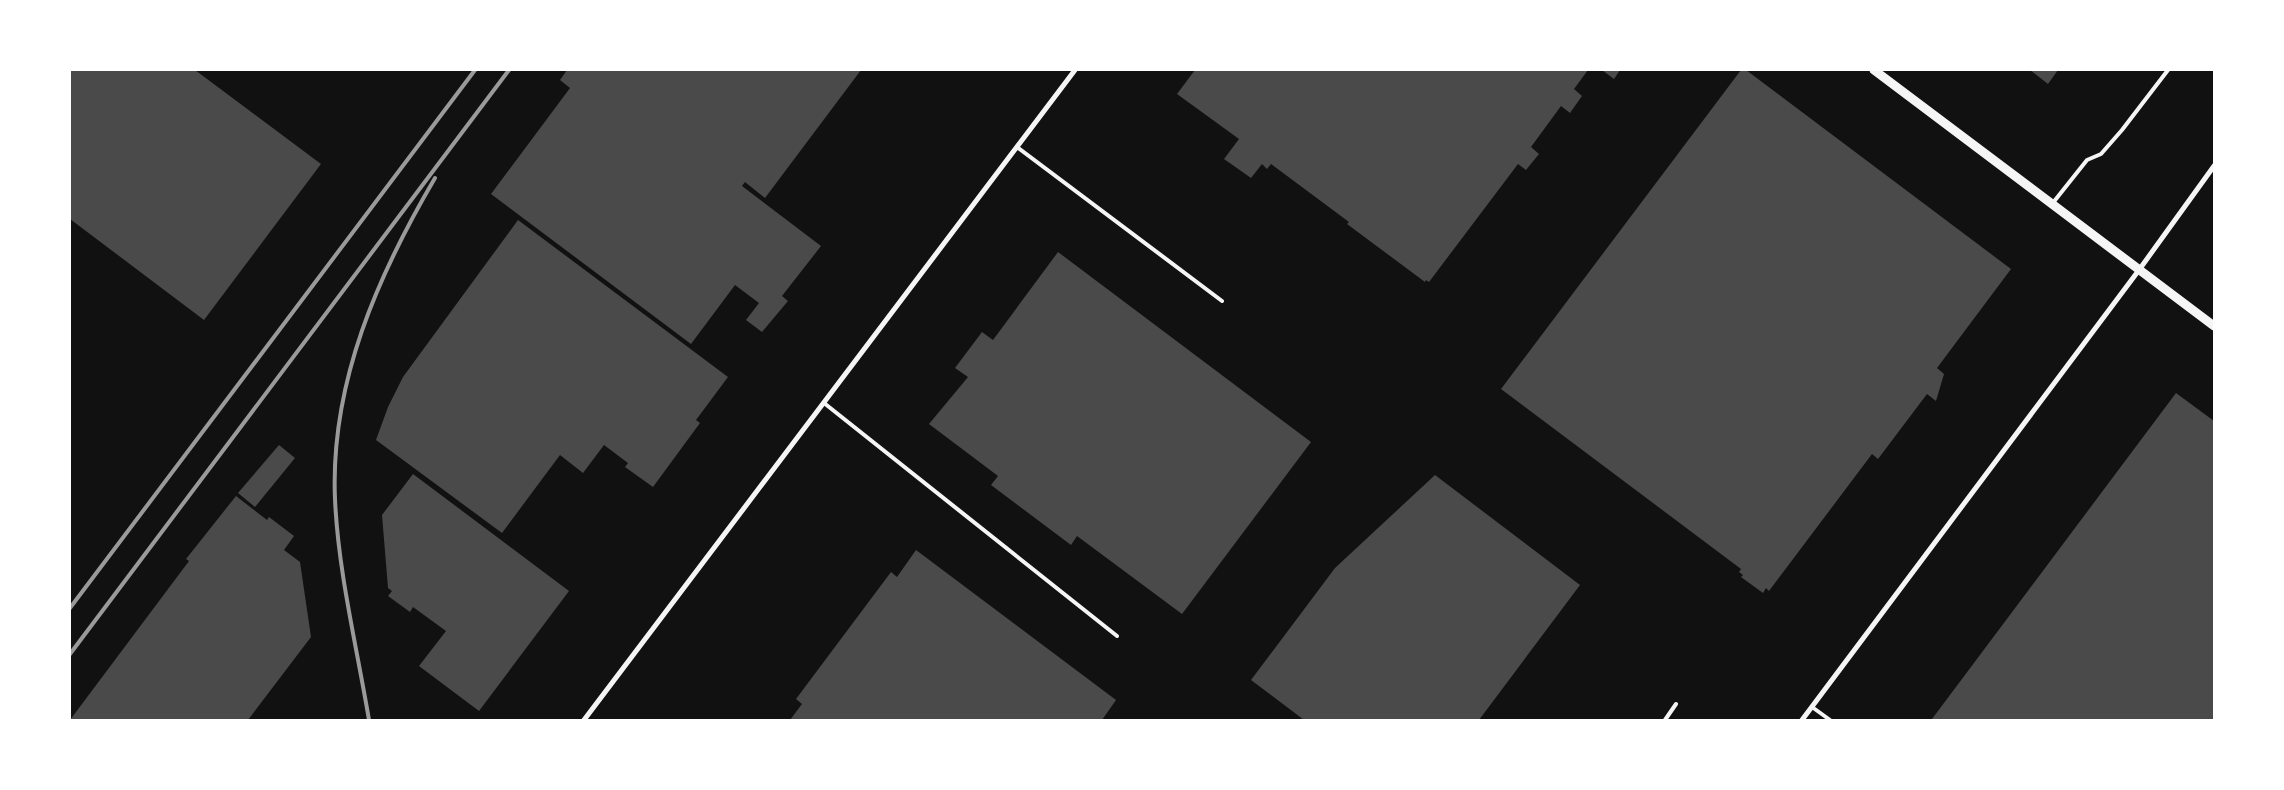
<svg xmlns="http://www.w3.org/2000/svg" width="2284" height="790" font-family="Cabin,sans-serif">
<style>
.building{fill:#4a4a4a}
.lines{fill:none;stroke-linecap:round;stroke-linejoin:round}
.service{stroke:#f5f5f5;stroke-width:4}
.minor{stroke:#f5f5f5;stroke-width:5}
.tertiary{stroke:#f5f5f5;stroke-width:9}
.rail{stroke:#9a9a9a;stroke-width:4}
</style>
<rect width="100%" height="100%" fill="#111"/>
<path class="building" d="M70,70H195L321,164L204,320L70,219Z
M567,70H861L765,198L745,182L742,186L821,246L782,296L788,301L762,332L746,320L759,303L735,285L691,344L491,194L570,88L560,80Z
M1195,70H1588L1574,89L1582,96L1570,113L1561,106L1531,147L1539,154L1526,170L1518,164L1429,282L1426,280L1425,282L1347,224L1349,222L1271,164L1267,169L1262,164L1251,178L1224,159L1239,139L1177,94Z
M1602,70H1620L1614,79Z
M1741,70H1746L2011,269L1937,368L1944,374L1936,401L1927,394L1878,459L1872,454L1769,591L1766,588L1763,593L1741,577L1743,575L1739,572L1741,569L1501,389Z
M2030,70H2058L2048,84Z
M518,220L728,377L696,420L700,423L653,487L625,467L628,463L604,445L583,473L560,455L502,533L376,440L388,407L403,377Z
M1058,252L1311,442L1182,614L1077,536L1071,545L991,485L998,476L929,424L968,377L955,368L982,332L993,340Z
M2176,393L2214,421V720H1933L1932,719Z
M279,445L295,458L255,507L238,493Z
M413,474L569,591L479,711L419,666L446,631L413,607L410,612L388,596L392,591L388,588L382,515Z
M1435,475L1580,585L1479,720H1304L1251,680L1335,568Z
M236,496L267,520L269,517L294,536L284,550L300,562L311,637L248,720H70L189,561L186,559Z
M916,550L1116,700L1102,720H790L802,704L796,699L891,572L897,577Z"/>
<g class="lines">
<path class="service" d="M1017,147L1222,301
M2052,204L2087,160L2101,154L2122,130L2168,70
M824,403L1117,636
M1812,707L1830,720
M1665,720L1676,704"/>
<path class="minor" d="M584,720L1075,70
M1802,720L2139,270L2214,166"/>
<path class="tertiary" d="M1874,70L2214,326"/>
<path class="rail" d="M70,608L475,70
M70,654L509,70
M369,720C357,648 338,571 335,499C330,383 378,275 435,178"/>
</g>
<rect width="2284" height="790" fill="none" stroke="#ffffff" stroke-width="142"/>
</svg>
